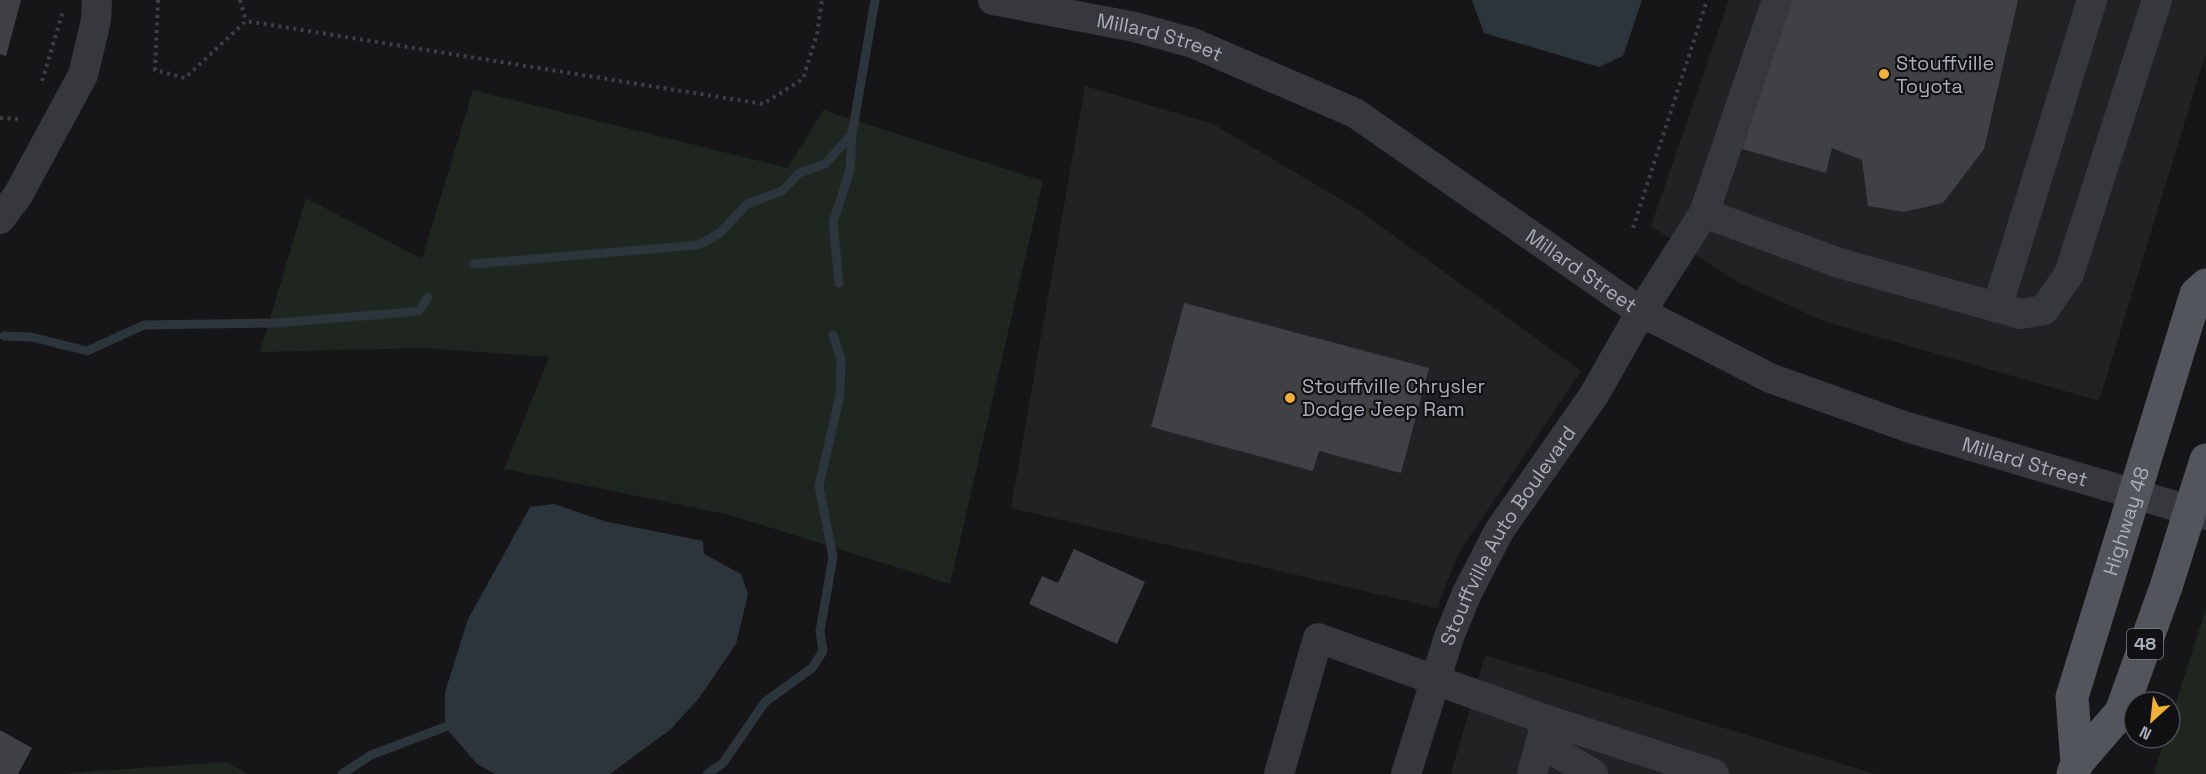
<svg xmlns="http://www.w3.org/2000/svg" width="2206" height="774" font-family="'Space Grotesk',sans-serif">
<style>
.built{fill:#222225}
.green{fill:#1e261f}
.water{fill:#2c353c}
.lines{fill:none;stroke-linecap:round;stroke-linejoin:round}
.stream{stroke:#2c353c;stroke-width:9}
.building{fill:#404145}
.path{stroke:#3d3f44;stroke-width:4;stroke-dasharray:3 4.5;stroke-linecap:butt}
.minor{stroke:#37383d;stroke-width:30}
.major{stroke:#53555c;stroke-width:33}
.poi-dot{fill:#f2b134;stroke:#111113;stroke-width:2}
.labels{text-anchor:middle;stroke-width:4.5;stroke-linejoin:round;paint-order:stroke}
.shield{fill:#111113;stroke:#7b7e86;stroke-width:1.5}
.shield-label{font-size:18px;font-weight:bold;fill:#a8adb8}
.street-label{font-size:20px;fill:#a8adb8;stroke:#111113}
.poi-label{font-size:20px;fill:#a8adb8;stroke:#111113;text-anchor:start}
</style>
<rect width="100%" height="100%" fill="#161618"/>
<path class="built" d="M1729,0H2206V53L2099,401L1823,321L1736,281L1651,226Z
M1085,86L1213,124L1357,209L1581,371L1458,554L1437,608L1011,508Z
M1485,655L1875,774H1451Z"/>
<path class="green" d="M473,90L788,168L823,110L1043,181L950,584L730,515L504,469L549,357L423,348L260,352L306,198L422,259Z
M2206,608V774H2154L2165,738H2170V722Z
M226,762L249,774H67L69,773Z"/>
<path class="water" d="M1472,0H1642L1623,56L1599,67L1484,33Z
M554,504L604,521L703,541L704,554L741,574L748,594L736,644L699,698L671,729L610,774H495L477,764L445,727V692L468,619L530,507Z"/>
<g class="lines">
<path class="stream" d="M474,264L698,245L720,233L747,204L782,191L799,173L825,164L852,134
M839,283L833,222L850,170L852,134L875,0
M4,336L31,337L87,351L144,325L276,323L399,313L419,311L428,297
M342,774L371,755L445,727
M707,774L723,763L765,702L812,668L823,651L820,631L833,557L819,486L840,395L841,359L833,335"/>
</g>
<path class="building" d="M0,0H21L6,56L0,54Z
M1792,0H2018L1984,149L1943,203L1904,212L1868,206L1862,160L1832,148L1826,173L1742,149Z
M1184,303L1429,368L1401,473L1319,451L1313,471L1151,427Z
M1074,549L1145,582L1117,644L1029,604L1042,576L1058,583Z
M0,730L32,748L18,774H0Z"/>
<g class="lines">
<path class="path" d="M158,0L155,70L185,78L246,21L763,104L803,79L817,34L822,0
M240,0L246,21
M42,81L63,11
M0,118L23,119
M1633,228L1707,0"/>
<g class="minor">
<path id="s1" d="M993,0L1135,27L1193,43L1355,113L1641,312L1770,378L1907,427L2206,515"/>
<path d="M1704,213L1839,263L2021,314L2044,310L2069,274L2157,0"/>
<path d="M0,219L18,195L83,75L96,20L97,0"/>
<path d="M1997,308L2092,0"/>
<path d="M1541,743L1593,774"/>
<path d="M1279,774L1318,638L1547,720L1714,774"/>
<path id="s2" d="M1406,774L1449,637L1467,593L1499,531L1594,395L1641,312L1704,213L1777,0"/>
<path d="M1532,774L1545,726"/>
</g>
<g class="major">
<path d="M2077,763L2121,712L2166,587L2206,460"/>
<path id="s3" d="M2073,774L2077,763L2072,697L2196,294L2206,285"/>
</g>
</g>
<g class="poi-dot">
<circle cx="1884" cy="74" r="6"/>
<circle cx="1290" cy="398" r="6"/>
</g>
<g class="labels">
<rect class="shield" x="2127" y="629" width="36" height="30" rx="4.5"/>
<g class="shield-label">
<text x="2145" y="650">48</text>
</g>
<g class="street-label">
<text dy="7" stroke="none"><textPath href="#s1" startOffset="171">Millard Street</textPath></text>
<text dy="7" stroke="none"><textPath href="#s1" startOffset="657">Millard Street</textPath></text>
<text dy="7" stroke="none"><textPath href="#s1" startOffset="1143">Millard Street</textPath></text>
<text dy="7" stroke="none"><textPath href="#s3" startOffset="262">Highway 48</textPath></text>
<text dy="7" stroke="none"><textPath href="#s2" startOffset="261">Stouffville Auto Boulevard</textPath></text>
</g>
<g class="poi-label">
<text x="1896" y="70">Stouffville<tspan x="1896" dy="23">Toyota</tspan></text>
<text x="1302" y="393">Stouffville Chrysler<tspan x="1302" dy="23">Dodge Jeep Ram</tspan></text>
</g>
</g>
<g transform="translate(2152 720) rotate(207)"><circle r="28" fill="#111113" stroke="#4d4f55" stroke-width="1.5"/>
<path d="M0-4.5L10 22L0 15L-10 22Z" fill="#f2b134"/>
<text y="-9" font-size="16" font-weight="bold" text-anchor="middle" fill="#a8adb8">N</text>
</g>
</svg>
